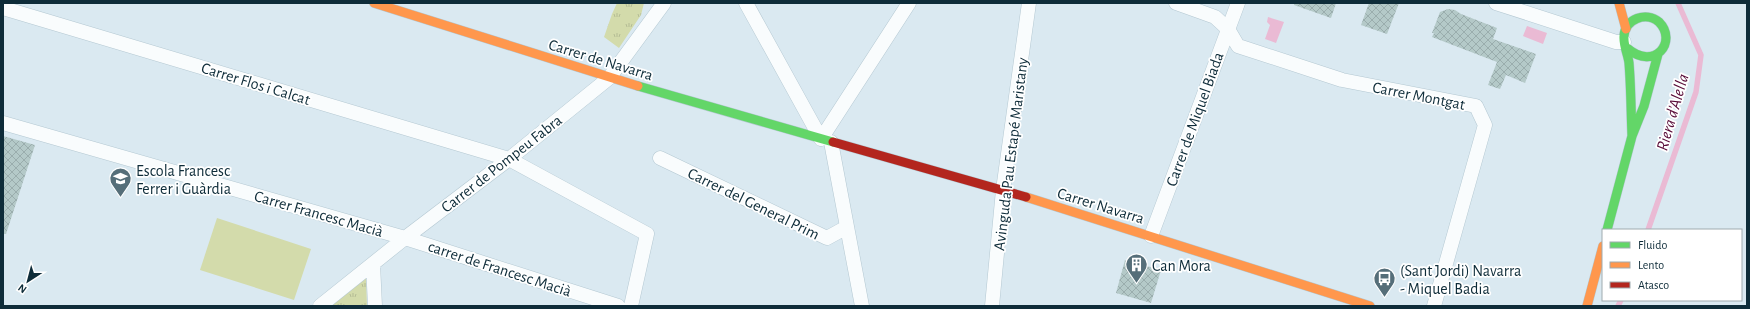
<svg xmlns="http://www.w3.org/2000/svg" width="1750" height="309" font-family="'Alegreya Sans',sans-serif">
<style>
.grass{fill:#d3dbab}
.park{fill:url(#park-tufts)}
.water{fill:#eabad4}
.lines{fill:none;stroke-linecap:round;stroke-linejoin:round}
.stream{stroke:#eabad4;stroke-width:5.5}
.building{fill:url(#building-cross-hatch)}
.street-casing{stroke:#b4c8d2;stroke-width:15}
.fast-casing{stroke:#b4c8d2;stroke-width:10}
.slow-casing{stroke:#b4c8d2;stroke-width:10}
.jam-casing{stroke:#b4c8d2;stroke-width:10}
.street{stroke:#f9fcfd;stroke-width:14}
.fast{stroke:#63d668;stroke-width:9}
.slow{stroke:#ff974d;stroke-width:9}
.jam{stroke:#b3261e;stroke-width:9}
.labels{text-anchor:middle;stroke-width:3.5;stroke-linejoin:round;paint-order:stroke}
.street-label{font-size:16px;fill:#0e2c39;stroke:#fff}
.poi-label{font-size:16px;fill:#0e2c39;stroke:#fff;text-anchor:start}
.water-label{font-size:17px;font-style:italic;fill:#580b38;stroke:#fff}
</style>
<defs>
<pattern id="park-tufts" width="24" height="20" patternUnits="userSpaceOnUse"><rect width="24" height="20" fill="#d3dbab"/><path d="M3 7l-1-3M5 7V3M7 7l1-3M15 17l-1-3M17 17v-4M19 17l1-3" fill="none" stroke="#b4bc94"/></pattern>
<pattern id="building-cross-hatch" width="8" height="8" patternUnits="userSpaceOnUse"><rect width="8" height="8" fill="#b4c9c8"/><path d="M0 0l8 8M0 8l8-8" fill="none" stroke="#9aadad"/></pattern>
</defs>
<rect width="100%" height="100%" fill="#dae9f1"/>
<path class="grass" d="M217,218L311,249L294,300L200,270Z"/>
<path class="park" d="M617,3H644L641,15L619,48L604,37L612,14Z
M366,278L367,306H331Z"/>
<path class="water" d="M1268,17L1284,22L1276,43L1265,39L1270,25L1267,22Z
M1527,26L1547,33L1543,44L1523,36Z"/>
<g class="lines">
<path class="stream" d="M1648,230L1696,92L1701,55L1678,3
M1618,306L1621,300"/>
</g>
<path class="building" d="M1294,3H1336L1331,18L1294,5Z
M1369,3H1399L1387,34L1361,25Z
M1448,9L1455,10L1461,14L1497,28L1493,39L1536,54L1525,83L1506,75L1500,89L1488,85L1497,62L1432,37L1434,33H1432L1440,12Z
M3,136L35,145L6,234H3Z
M1125,260L1161,270L1151,303L1116,293Z"/>
<g class="lines">
<defs>
<path id="street" d="M746,3L821,139L909,3
M1176,3L1215,17L1228,29L1238,46L1342,80L1476,106L1485,125L1434,306
M1496,3L1616,42H1624
M3,8L509,159L647,234L631,306
M3,123L405,238L618,306
M831,142L862,306
M660,158L827,238L847,227
M1151,236L1238,3
M373,264L375,306
M320,306L405,238L509,159L609,78L664,3
M992,306L1003,190L1029,3"/>
<path id="fast" d="M1627,48C1655,72 1678,41 1659,22C1646,11 1625,19 1624,36C1623,45 1628,54 1629,63C1631,87 1631,112 1632,136
M638,86L833,142
M1607,230L1632,136L1644,106L1658,54"/>
<path id="slow" d="M374,3L638,86
M1619,3L1626,29
M1026,197L1370,306
M1587,306L1603,246"/>
<path id="jam" d="M833,142L1026,197"/>
</defs>
<use href="#street" class="street-casing"/>
<use href="#fast" class="fast-casing"/>
<use href="#slow" class="slow-casing"/>
<use href="#jam" class="jam-casing"/>
<use href="#street" class="street"/>
<use href="#fast" class="fast"/>
<use href="#slow" class="slow"/>
<use href="#jam" class="jam"/>
</g>
<defs>
<symbol id="school-pin" viewBox="-11 -11 22 30"><path d="M0 17L-7.5 6A9.5 9.5 0 1 1 7.5 6Z" fill="#556e79" stroke="#fff"/><path d="M0-5L7-2L0 1L-7-2ZM-4 1L0 2.5L4 1V4Q0 6-4 4Z" fill="#fff"/></symbol>
<symbol id="building-pin" viewBox="-11 -11 22 30"><path d="M0 17L-7.5 6A9.5 9.5 0 1 1 7.5 6Z" fill="#556e79" stroke="#fff"/><path d="M-4-6H4V6H1V3H-1V6H-4ZM-2.5-4.3h1.7v1.8h-1.7ZM.8-4.3h1.7v1.8H.8ZM-2.5-1h1.7V.8h-1.7ZM.8-1h1.7V.8H.8Z" fill="#fff"/></symbol>
<symbol id="bus-pin" viewBox="-11 -11 22 30"><path d="M0 17L-7.5 6A9.5 9.5 0 1 1 7.5 6Z" fill="#556e79" stroke="#fff"/><path d="M-5-6H5V4H4V6H2V4H-2V6H-4V4H-5ZM-3.5-4V0h7V-4ZM-3.5 1.2v1.5H-2V1.2ZM2 1.2v1.5H3.5V1.2Z" fill="#fff"/></symbol>
</defs>
<g fill-rule="evenodd">
<use href="#school-pin" x="108" y="166" width="25" height="34"/>
<use href="#building-pin" x="1124" y="252" width="25" height="34"/>
<use href="#bus-pin" x="1372" y="266" width="25" height="34"/>
</g>
<g class="labels">
<g class="street-label">
<text transform="translate(601 59) rotate(17)" y="6">Carrer de Navarra</text>
<text transform="translate(256 83) rotate(17)" y="6">Carrer Flos i Calcat</text>
<text transform="translate(1419 95) rotate(11)" y="6">Carrer Montgat</text>
<text transform="translate(1194 119) rotate(-70)" y="6">Carrer de Miquel Biada</text>
<text transform="translate(1010 154) rotate(-83)" y="6">Avinguda Pau Estapé Maristany</text>
<text transform="translate(501 163) rotate(-38)" y="6">Carrer de Pompeu Fabra</text>
<text transform="translate(754 203) rotate(26)" y="6">Carrer del General Prim</text>
<text transform="translate(1101 205) rotate(17)" y="6">Carrer Navarra</text>
<text transform="translate(319 213) rotate(16)" y="6">Carrer Francesc Macià</text>
<text transform="translate(500 268) rotate(18)" y="6">carrer de Francesc Macià</text>
</g>
<g class="poi-label">
<text x="136" y="176">Escola Francesc<tspan x="136" dy="18">Ferrer i Guàrdia</tspan></text>
<text x="1152" y="271">Can Mora</text>
<text x="1400" y="276">(Sant Jordi) Navarra<tspan x="1400" dy="18">- Miquel Badia</tspan></text>
</g>
<g class="water-label">
<text transform="translate(1672 112) rotate(-74)" y="6">Riera d'Alella</text>
</g>
</g>
<rect width="1750" height="309" fill="none" stroke="#0e2c39" stroke-width="8"/>
<rect x="1602" y="229" width="140" height="72" fill="#ffffff" stroke="#9fabb0"/>
<rect x="1610" y="242" width="20" height="6" fill="#63d668" stroke="#9fabb0"/>
<text x="1638" y="249" font-size="12" fill="#0e2c39">Fluido</text>
<rect x="1610" y="262" width="20" height="6" fill="#ff974d" stroke="#9fabb0"/>
<text x="1638" y="269" font-size="12" fill="#0e2c39">Lento</text>
<rect x="1610" y="282" width="20" height="6" fill="#b3261e" stroke="#9fabb0"/>
<text x="1638" y="289" font-size="12" fill="#0e2c39">Atasco</text>
<g transform="translate(28 281) rotate(216)" stroke="#ffffff" stroke-width="3" paint-order="stroke">
<path d="M0-3L7 15L0 10L-7 15Z" fill="#0e2c39"/>
<text y="-6" font-size="11" font-weight="bold" text-anchor="middle" fill="#0e2c39">N</text>
</g>
</svg>
